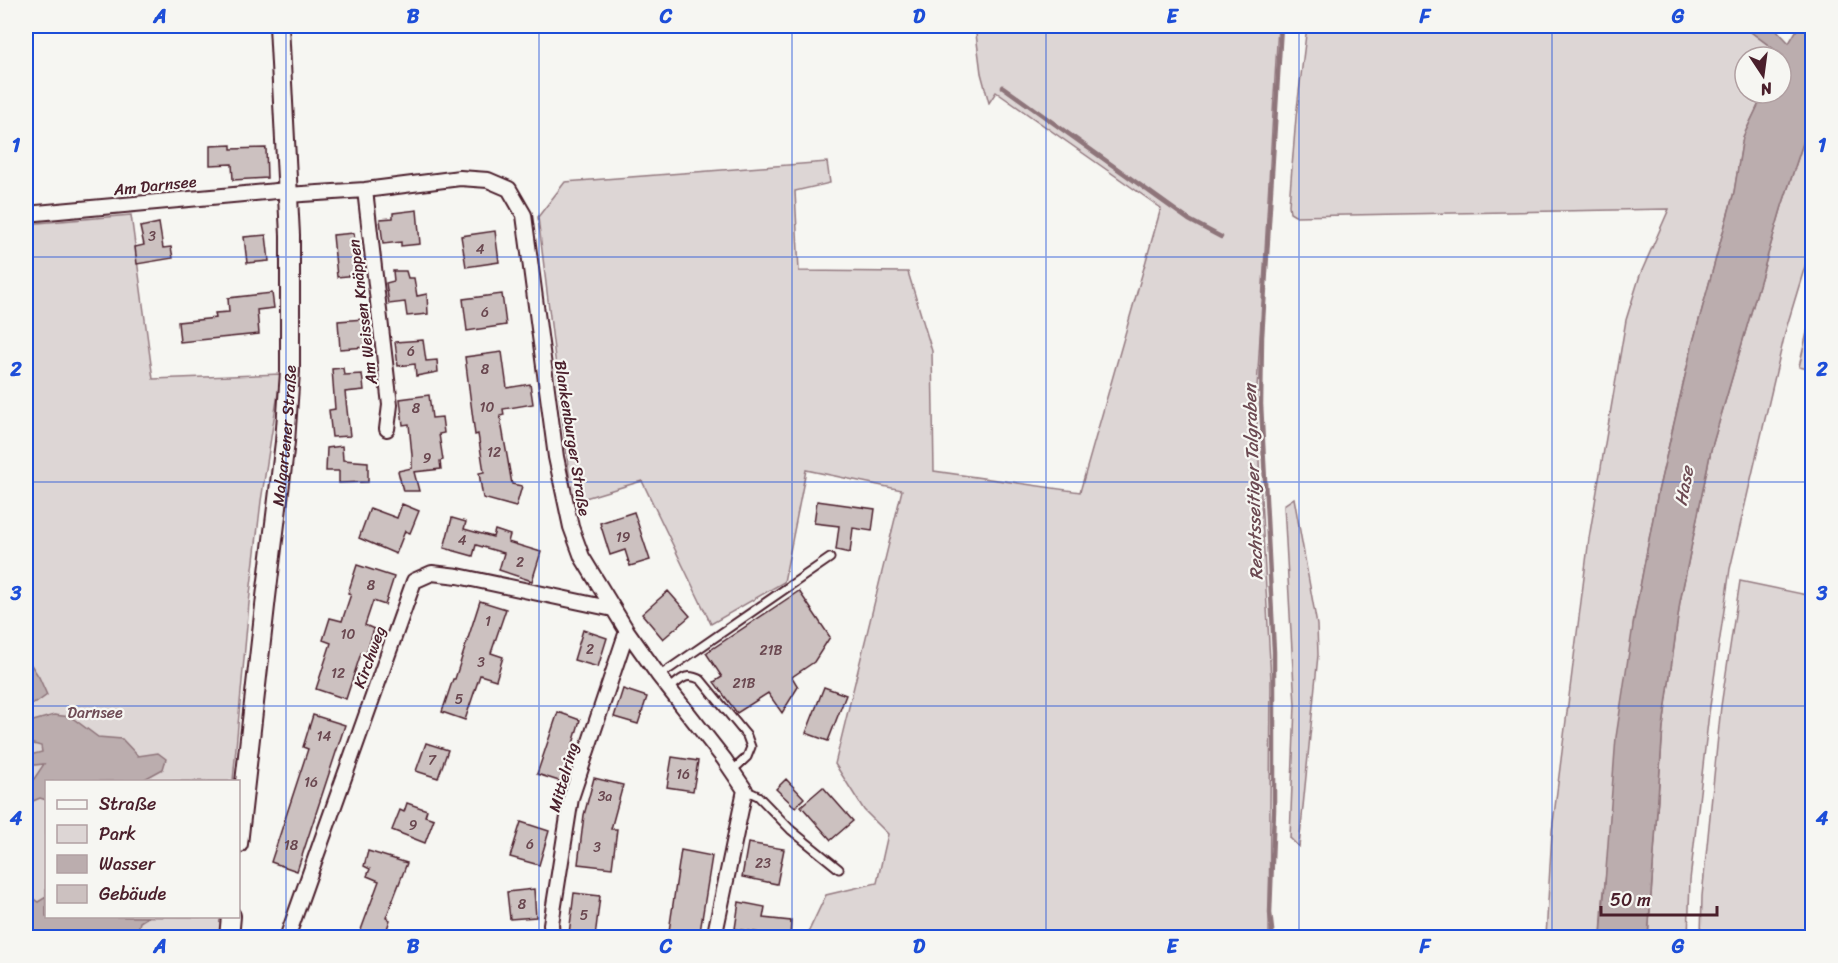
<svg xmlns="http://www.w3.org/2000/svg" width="1838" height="963" font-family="Sriracha,sans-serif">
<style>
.green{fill:#ddd6d5;stroke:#947a80;stroke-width:1.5}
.water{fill:#bbadae;stroke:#8e747a;stroke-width:1.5}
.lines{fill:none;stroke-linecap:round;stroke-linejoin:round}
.stream{stroke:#8e747a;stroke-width:4.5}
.building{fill:#ccc1c0;stroke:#4a1f2b;stroke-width:1.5}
.service-casing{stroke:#4a1f2b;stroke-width:11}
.minor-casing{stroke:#4a1f2b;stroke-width:18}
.tertiary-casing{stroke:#4a1f2b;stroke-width:22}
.service{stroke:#f6f6f2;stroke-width:7}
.minor{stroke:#f6f6f2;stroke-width:14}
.tertiary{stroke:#f6f6f2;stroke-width:18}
.grid{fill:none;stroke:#1d4ed8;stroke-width:1.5;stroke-opacity:0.55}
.labels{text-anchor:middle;stroke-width:4.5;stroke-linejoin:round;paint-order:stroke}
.number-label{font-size:14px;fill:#6a4850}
.street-label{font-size:16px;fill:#4a1f2b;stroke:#f6f6f2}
.park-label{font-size:16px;fill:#6f4d56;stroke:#f6f6f2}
.water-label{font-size:18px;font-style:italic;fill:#6c4a52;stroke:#f6f6f2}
.neatline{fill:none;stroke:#1d4ed8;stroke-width:2}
.grid-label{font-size:20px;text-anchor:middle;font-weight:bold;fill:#1d4ed8}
</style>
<rect width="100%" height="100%" fill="#f6f6f2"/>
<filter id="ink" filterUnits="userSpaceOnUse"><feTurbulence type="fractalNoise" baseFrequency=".0167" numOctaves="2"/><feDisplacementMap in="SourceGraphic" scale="12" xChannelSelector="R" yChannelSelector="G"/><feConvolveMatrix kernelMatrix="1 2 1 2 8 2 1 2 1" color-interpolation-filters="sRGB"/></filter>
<g filter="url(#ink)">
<path class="green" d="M975,26H1278L1256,406L1271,680L1269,937H806L826,895L877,883L888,834L864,810L835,764L902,490L806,470L784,582L711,624L642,481L582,499H572L538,217L565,182L827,162L830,183L795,191L799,271L908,272L932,351L934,471L1080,492L1161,208L996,92L989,103L981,73Z
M1307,26H1748L1751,32L1783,56L1781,59V57H1745V93H1764L1743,137L1734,192L1692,346L1658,492L1634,619L1603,901L1601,937H1546L1552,831L1589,538L1626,320L1640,275L1669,209L1295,216L1290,213L1289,205L1296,117Z
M1812,116V243L1786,329L1730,569L1709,713L1690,880L1688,937L1648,938L1663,727L1680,602L1711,450L1782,206Z
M131,215L153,379L281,374L261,501L249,603L233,781L46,782V916L222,917L220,937H26V224Z
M1812,311V370L1799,367Z
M1294,498L1317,625L1318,655L1299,847L1290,838L1295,705L1284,505Z
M1740,581L1812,596V937H1701L1702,896L1721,706Z"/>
<path class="water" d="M1748,26H1773L1789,43L1799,26H1812V116L1782,206L1711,450L1680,602L1663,727L1648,937H1601L1616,737L1634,619L1658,492L1692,346L1734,192L1743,137L1764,93H1781V60L1783,56L1751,32Z
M26,657L39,677L47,695L36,703L26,704Z
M54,715L71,717L98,737L122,739L138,756L158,753L166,759L163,769L141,781L46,782V800L40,798L26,804V786L32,782L44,764L26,766V756L42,752L41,746L30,743L26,745V723Z
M26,884L31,897L38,902L46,897V916L148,917L140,922L136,937H26Z"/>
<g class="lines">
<path class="stream" d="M1003,87L1189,220L1221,237
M1273,938L1270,913L1274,810V652L1261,404L1262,337L1281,26"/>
</g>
<path class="building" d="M231,145V149L266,148L267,178L233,180L232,164L210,165V146Z
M417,210L420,244L401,246V242L383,244L380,219L393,218V213Z
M159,223L163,248L171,247L173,258L137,264L135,247L144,245L140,227Z
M495,231L499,262L466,267L461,236Z
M354,233L358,275L337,277L333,235Z
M266,235L269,261L247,263L244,237Z
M393,271H406L408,278H414L417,296L427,294L428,314L407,316L405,302L389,304L386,283L394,281Z
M272,293L274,308L257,310L259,334L180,342L178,322L216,318L215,313L229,312L228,298Z
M502,294L506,325L467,331L463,299Z
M364,319L366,347L340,349L338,321Z
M423,340L426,361L437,360L438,372L416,376L415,364L398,366L395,342Z
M502,352L507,388L530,384L533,404L503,409L504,415L500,416L512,484L522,486L516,507L483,498L479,473L484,472L478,434L475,435L465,357Z
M343,368L344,375L362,374L364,390L345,392L350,436L332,437L329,410L335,409L332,369Z
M429,395L432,418L442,417L444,433L439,434L443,460L440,461L441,469L414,472L419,491H403L398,471L412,468V455L409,424L403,425L400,399Z
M342,446L343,460L368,462V482L339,483V471H326L327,448Z
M817,501L875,509L872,531L853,528L850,553L836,550L839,526L814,523Z
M402,504L419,511L410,533L405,531L396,554L359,538L370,508L397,518Z
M634,512L650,560L630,566L625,550L610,555L600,523Z
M452,518L466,522L464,529L493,537L495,530L510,535L508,542L541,552L532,581L499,570L504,553L476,545L473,556L444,548Z
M357,565L394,577L385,605L373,601L365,625L374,629L366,654L361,653L346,699L316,689L331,643L323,640L330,618L342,621L351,594L348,593Z
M668,591L690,616L663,639L642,614Z
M799,591L830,637L814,662L792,677L798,687L782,713L768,693L737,713L714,682L722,677L706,653Z
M480,601L506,609L491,653L503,657L496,680L480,675L465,720L442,712L453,679H455Z
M583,630L607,638L598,667L574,660Z
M824,687L846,695L828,741L806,733Z
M623,689L647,697L638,724L614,717Z
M558,712L580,720L562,782L537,774Z
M313,715L345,725L297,871L271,862L308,749L303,747Z
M426,743L448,750L438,778L416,771Z
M672,757L698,761L693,791L667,787Z
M594,778L623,785L611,829H617L612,868L578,864L584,815Z
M786,779L804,798L795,807L776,789Z
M823,787L853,821L831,840L801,806Z
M407,803L427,810L425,816L434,819L425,843L392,830L400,810L404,812Z
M521,822L549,831L539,865L510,857Z
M748,843L784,849L777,884L742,877Z
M681,850L712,856L699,938H668Z
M368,851L407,863L386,918L390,920L384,938H358L379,881L367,876L370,869L364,866Z
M534,889L536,917L510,919L507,892Z
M574,893L600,896L595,937L569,934Z
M739,902L765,907L763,918L791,921L790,938H766V934L735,929Z"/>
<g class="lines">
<defs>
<path id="service" d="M659,676L830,558
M669,689C682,679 685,672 701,680L747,736L751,747L747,757L732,771
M745,790L758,796L791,830L839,869"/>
<path id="minor" d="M365,190L390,405L387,429
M287,195L365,190L460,178L488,180L509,189L524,215L556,457L571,527L582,557L627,631L659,676L724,759L745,790L714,938
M26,214L287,190
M287,938L414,581L432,573L458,576L613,609
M552,938L551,924L571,798L627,631"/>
<g id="tertiary">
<path id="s1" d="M238,844L266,597L285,442L290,372V235L279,26"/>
<path d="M229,938L231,916"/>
</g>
</defs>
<use href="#service" class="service-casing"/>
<use href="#minor" class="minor-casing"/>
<use href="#tertiary" class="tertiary-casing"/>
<use href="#service" class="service"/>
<use href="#minor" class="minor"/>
<use href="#tertiary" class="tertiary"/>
</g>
</g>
<path class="grid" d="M286,26V938M539,26V938M792,26V938M1046,26V938M1299,26V938M1552,26V938M26,257H1812M26,482H1812M26,706H1812"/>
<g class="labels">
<g class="number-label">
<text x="152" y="241">3</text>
<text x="480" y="254">4</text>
<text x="485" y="317">6</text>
<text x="411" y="356">6</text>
<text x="485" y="374">8</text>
<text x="487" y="412">10</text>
<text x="416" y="413">8</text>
<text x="494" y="457">12</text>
<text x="427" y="463">9</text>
<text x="623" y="542">19</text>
<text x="462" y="545">4</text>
<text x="520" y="567">2</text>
<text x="371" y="590">8</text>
<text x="488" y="626">1</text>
<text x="348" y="639">10</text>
<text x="590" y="654">2</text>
<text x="771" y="655">21B</text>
<text x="481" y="667">3</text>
<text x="338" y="678">12</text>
<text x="744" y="688">21B</text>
<text x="459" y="704">5</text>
<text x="324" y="741">14</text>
<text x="432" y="765">7</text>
<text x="683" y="779">16</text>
<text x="311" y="787">16</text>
<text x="605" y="801">3a</text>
<text x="413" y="830">9</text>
<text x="530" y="849">6</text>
<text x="291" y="850">18</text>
<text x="597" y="852">3</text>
<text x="763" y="868">23</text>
<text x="522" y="909">8</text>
<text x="584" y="920">5</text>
</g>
<g class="street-label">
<text transform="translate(155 185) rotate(-6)" y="6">Am Darnsee</text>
<text transform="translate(362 312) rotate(-97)" y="6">Am Weissen Knäppen</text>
<text dy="6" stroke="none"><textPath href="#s1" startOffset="411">Malgartener Straße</textPath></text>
<text transform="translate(573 438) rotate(81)" y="6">Blankenburger Straße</text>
<text transform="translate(369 657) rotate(-70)" y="6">Kirchweg</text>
<text transform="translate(563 777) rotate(-74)" y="6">Mittelring</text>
</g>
<g class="park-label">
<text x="95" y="718">Darnsee</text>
</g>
<g class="water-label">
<text transform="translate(1253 482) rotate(-92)" y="6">Rechtsseitiger Talgraben</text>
<text transform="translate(1684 486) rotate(-79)" y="6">Hase</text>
</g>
</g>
<rect width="1838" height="963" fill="none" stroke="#f6f6f2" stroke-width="66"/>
<rect x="45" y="780" width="195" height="138" fill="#f6f6f2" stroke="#b1a0a2" stroke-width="1.5"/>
<rect x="57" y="800" width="30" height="9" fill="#f6f6f2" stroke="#b1a0a2" stroke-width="1.5"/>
<text x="99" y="810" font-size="18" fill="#4a1f2b">Straße</text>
<rect x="57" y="825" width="30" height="18" fill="#ddd6d5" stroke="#b1a0a2" stroke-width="1.5"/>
<text x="99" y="840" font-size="18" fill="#4a1f2b">Park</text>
<rect x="57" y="855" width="30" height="18" fill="#bbadae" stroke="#b1a0a2" stroke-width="1.5"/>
<text x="99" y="870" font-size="18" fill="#4a1f2b">Wasser</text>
<rect x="57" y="885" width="30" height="18" fill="#ccc1c0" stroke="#b1a0a2" stroke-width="1.5"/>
<text x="99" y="900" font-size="18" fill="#4a1f2b">Gebäude</text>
<g transform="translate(1763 75) rotate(167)"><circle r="28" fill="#f6f6f2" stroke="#b1a0a2" stroke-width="1.5"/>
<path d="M0-4.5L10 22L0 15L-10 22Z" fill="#4a1f2b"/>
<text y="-9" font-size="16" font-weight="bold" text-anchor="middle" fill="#4a1f2b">N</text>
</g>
<path d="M1601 906v9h116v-9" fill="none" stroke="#4a1f2b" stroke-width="3"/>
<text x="1610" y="906" font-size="18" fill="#4a1f2b" stroke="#f6f6f2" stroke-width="4.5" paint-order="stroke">50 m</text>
<rect x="33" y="33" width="1772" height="897" class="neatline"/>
<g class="grid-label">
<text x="160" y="23">A</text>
<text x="413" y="23">B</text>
<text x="666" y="23">C</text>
<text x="919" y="23">D</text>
<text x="1172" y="23">E</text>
<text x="1425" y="23">F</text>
<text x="1678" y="23">G</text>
<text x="16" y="152">1</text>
<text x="1822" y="152">1</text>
<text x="16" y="376">2</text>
<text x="1822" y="376">2</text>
<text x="16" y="600">3</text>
<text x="1822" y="600">3</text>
<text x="16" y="825">4</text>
<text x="1822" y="825">4</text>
<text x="160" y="953">A</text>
<text x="413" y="953">B</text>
<text x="666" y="953">C</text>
<text x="919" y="953">D</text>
<text x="1172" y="953">E</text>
<text x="1425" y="953">F</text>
<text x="1678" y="953">G</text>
</g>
</svg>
